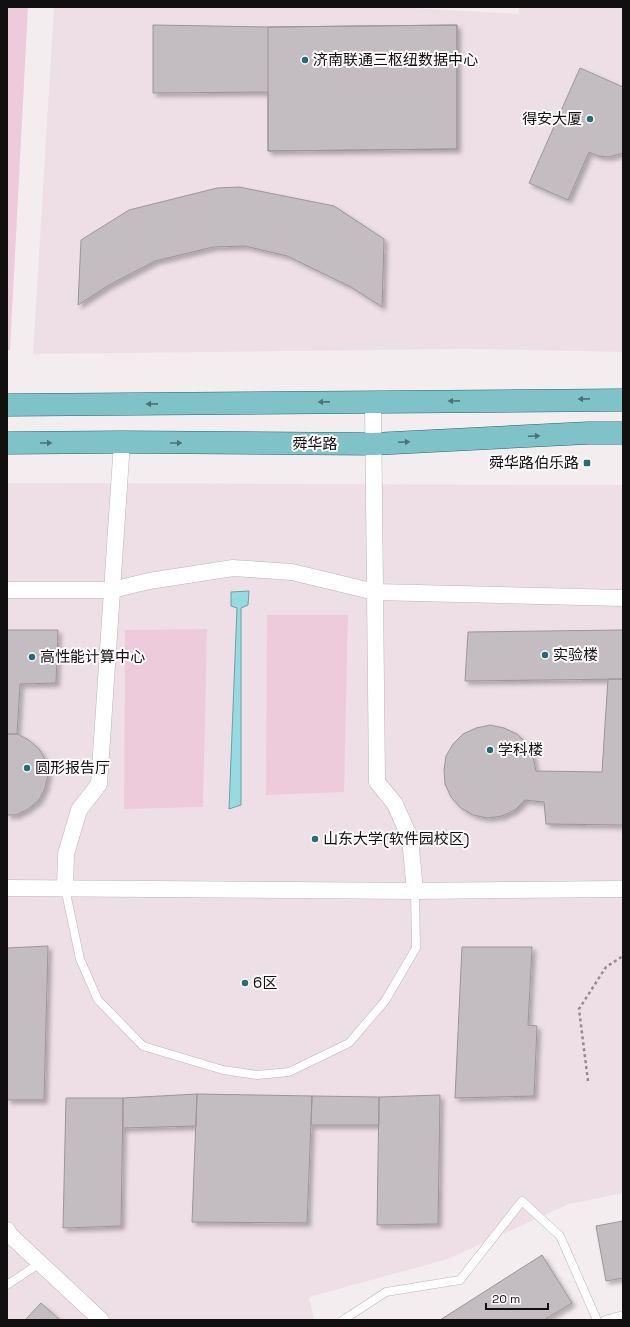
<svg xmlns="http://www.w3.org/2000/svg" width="630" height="1327" font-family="'Space Grotesk','Noto Sans SC',sans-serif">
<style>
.built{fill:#eedfe6}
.green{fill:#edcbdb}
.water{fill:#97dbe2;stroke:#6f9ea3}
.building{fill:#c3bcc0;stroke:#9d9699;filter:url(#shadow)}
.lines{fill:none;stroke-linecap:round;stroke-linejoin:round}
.service-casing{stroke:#bcb5b8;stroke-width:9}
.minor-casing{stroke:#bcb5b8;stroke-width:17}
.primary-casing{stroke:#216970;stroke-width:23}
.path{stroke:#918c8e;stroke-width:2.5;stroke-dasharray:3 3;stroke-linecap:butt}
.service{stroke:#fff;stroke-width:8}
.minor{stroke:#fff;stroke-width:16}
.primary{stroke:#7fc2c8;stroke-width:22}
.oneway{fill:#4e7175}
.poi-dot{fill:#236e75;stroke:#fefbfd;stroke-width:1.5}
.labels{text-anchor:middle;stroke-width:4;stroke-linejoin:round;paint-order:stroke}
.poi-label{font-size:15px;fill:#110f10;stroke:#fefbfd;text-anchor:start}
.street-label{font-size:15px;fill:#110f10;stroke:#fefbfd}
</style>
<defs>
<filter id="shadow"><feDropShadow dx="3.5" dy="3.5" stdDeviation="2" flood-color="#0004"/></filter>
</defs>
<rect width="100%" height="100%" fill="#f4edf0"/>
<path class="built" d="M54,7H397L518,14L519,7H623V352L466,349L33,354Z
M7,483L623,485V1193L569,1204L448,1259L309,1297L314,1320H7Z"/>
<path class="green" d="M7,7H28L10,350H7Z
M267,615H348L344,792L266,795Z
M207,629L203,807L124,809L125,630Z"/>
<path class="water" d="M249,591L248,605L241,608V805L229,809L237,608L231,606V592Z"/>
<path class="building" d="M153,25L268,27L457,25V149L268,151V92L153,93Z
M457,25V149L268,151V27Z
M580,68L623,87V153L609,157L598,156L589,152L568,200L529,183Z
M239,187L334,206L384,239L382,307L351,287L287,256L245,246L213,247L155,261L109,285L78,305L81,240L129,210L217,188Z
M7,630H58L56,683L20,684L17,734H7Z
M623,630V679L465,681L468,632Z
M608,679H623V825L546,824L544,802L525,800L515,810L502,816L487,818L473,815L461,808L451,797L445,784L444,770L446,756L453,744L463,734L476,728L490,725L504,728L517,734L527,744L533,757L536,771L602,772Z
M7,734H17L29,740L39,749L46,761L48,775L45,788L39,800L28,809L16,815H7Z
M48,946L44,1100H7V948Z
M462,947H532L528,1025L537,1026L534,1096L455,1098Z
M197,1094L312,1096L307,1223L192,1222Z
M197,1094L196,1126L123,1128V1098Z
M440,1095L438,1224L377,1225L379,1097Z
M312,1096L379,1097V1125H311Z
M66,1098H123L121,1226L63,1228Z
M623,1221V1278L606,1281L596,1226Z
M542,1255L572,1303L544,1320H440Z
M41,1303L60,1320H25Z"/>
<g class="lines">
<defs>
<path id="service" d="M65,888L80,959L98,1000L143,1046L223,1070L257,1075L289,1072L349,1043L385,1001L416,948L415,891
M7,1285L40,1263
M343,1320L386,1292L460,1280L522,1201L560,1236L597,1320
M605,1320L623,1315"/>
<path id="minor" d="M373,402L377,782L395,804L410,838L415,891
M7,590H112L149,581L233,568L292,572L375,592L623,598
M7,888L415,891L623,889
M65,888L66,854L79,810L99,784L122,442
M7,1230L10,1235L101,1320"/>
<path id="primary" d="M7,405L623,400
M7,443L122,442L373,444L588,433H623"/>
</defs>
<use href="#service" class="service-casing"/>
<use href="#minor" class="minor-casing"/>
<use href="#primary" class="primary-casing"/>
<path class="path" d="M588,1081L579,1009L606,967L623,956"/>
<use href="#service" class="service"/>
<use href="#minor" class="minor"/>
<use href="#primary" class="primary"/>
</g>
<defs><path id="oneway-solid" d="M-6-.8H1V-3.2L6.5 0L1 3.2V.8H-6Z"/></defs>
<g class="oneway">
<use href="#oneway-solid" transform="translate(584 399) rotate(179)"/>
<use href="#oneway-solid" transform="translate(454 401) rotate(179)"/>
<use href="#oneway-solid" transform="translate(324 402) rotate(179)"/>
<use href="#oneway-solid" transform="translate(152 404) rotate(179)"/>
<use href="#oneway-solid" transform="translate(534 436) rotate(-3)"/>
<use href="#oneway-solid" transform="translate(404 442) rotate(-3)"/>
<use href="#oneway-solid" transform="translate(46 443)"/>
<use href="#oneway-solid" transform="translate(176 443)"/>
</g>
<g class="poi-dot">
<circle cx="305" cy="60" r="4"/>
<circle cx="590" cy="119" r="4"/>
<rect x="583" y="459" width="8" height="8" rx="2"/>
<circle cx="545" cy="655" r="4"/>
<circle cx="32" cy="657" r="4"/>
<circle cx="490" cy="750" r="4"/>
<circle cx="27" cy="768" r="4"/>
<circle cx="315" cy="839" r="4"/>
<circle cx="245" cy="983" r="4"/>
</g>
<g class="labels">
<g class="poi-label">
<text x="313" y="65">济南联通三枢纽数据中心</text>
<text x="582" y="124" text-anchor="end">得安大厦</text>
<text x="579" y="468" text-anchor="end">舜华路伯乐路</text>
<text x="553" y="660">实验楼</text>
<text x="40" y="662">高性能计算中心</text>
<text x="498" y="755">学科楼</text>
<text x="35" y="773">圆形报告厅</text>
<text x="323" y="844">山东大学(软件园校区)</text>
<text x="253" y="988">6区</text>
</g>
<g class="street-label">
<text x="315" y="449">舜华路</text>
</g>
</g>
<rect width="630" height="1327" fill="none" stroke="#110f10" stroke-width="16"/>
<path d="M486 1303v6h62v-6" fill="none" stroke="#110f10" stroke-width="2"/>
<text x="492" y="1303" font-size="12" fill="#110f10" stroke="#fefbfd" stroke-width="3" paint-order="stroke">20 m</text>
</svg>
